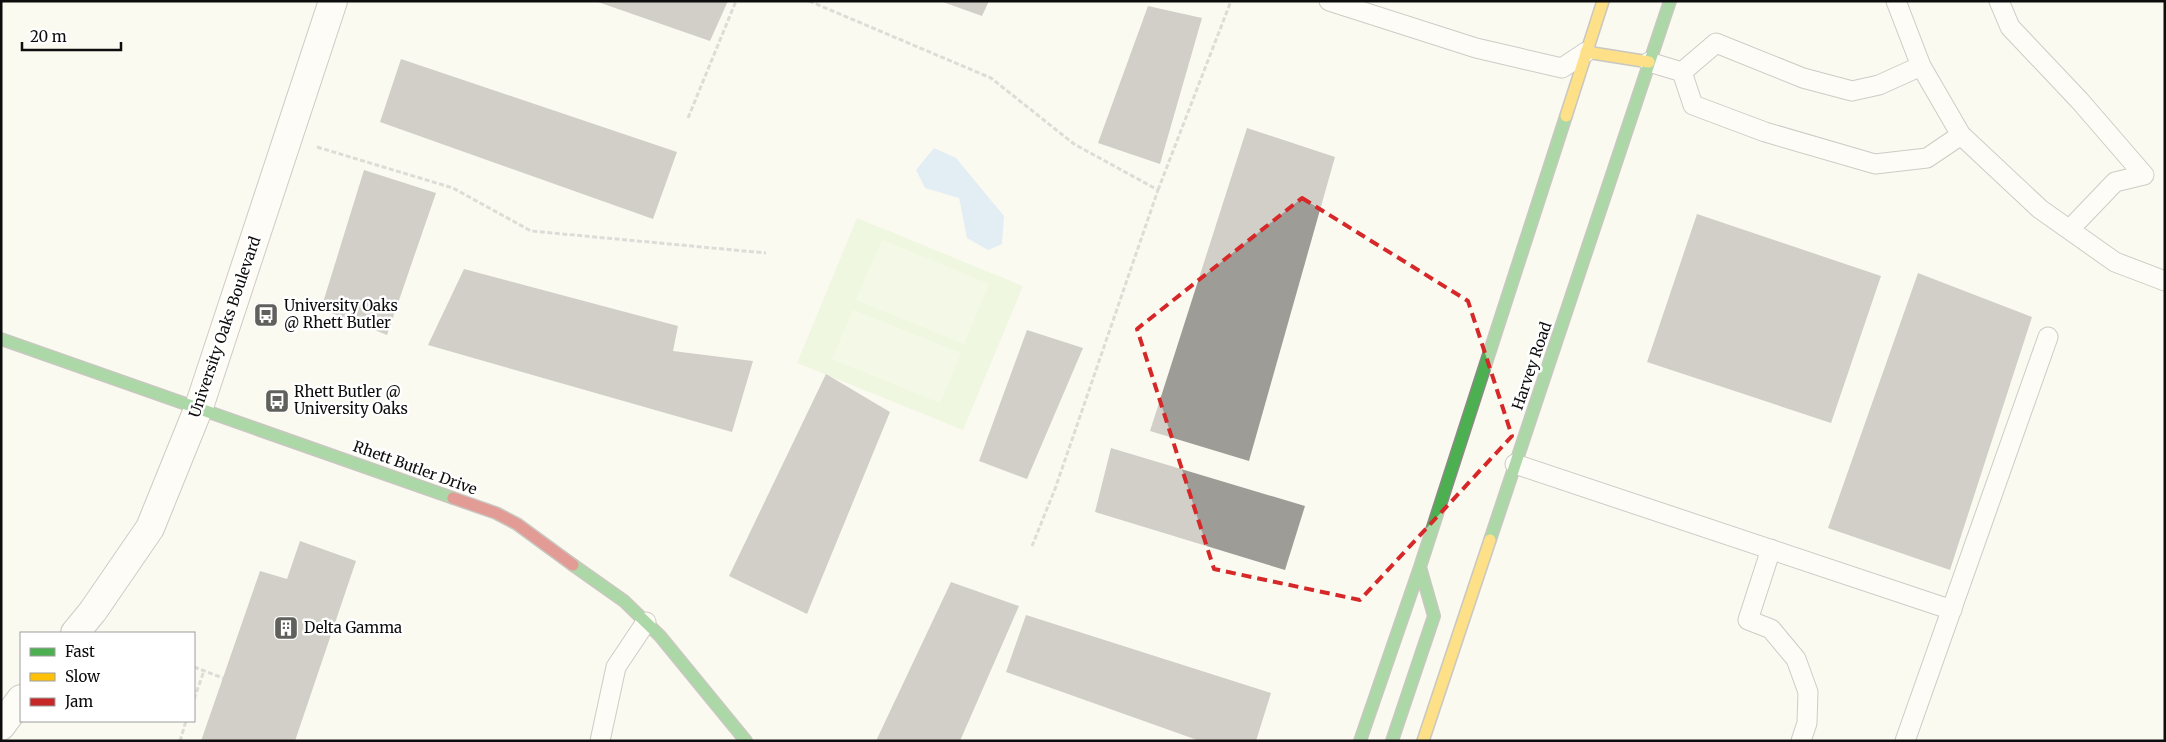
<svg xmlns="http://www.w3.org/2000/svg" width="2166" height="742" font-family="Merriweather,serif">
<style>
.green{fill:#e1f3cf}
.pitch{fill:#ecf6d9}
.water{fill:#c4e0f8}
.building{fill:#9e9c97}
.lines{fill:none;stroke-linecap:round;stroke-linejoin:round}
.lane-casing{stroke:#949490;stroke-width:21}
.street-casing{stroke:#949490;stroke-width:30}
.fast-casing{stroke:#8b8a86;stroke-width:14}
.slow-casing{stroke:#8b8a86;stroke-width:14}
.jam-casing{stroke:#8b8a86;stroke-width:14}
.path{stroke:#b8b8b6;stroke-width:3;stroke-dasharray:5 2.5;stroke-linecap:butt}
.lane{stroke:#fefefd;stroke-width:19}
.street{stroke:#fefefd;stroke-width:28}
.fast{stroke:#4caf50;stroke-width:11}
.slow{stroke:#ffc107;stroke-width:11}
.jam{stroke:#c62828;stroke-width:11}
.marked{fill:none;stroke:#d62828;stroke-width:4;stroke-dasharray:10 6;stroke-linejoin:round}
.labels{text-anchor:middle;stroke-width:5;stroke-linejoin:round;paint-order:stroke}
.poi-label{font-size:15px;fill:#0d0d0d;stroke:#fff;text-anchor:start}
.street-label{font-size:15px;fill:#0d0d0d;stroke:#fff}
</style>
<rect width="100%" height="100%" fill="#fbfaf1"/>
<path class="green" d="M857,218L1023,286L963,430L797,363Z"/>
<path class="pitch" d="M882,240L989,284L964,344L856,300Z
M853,310L961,353L940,403L832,359Z"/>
<path class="water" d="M934,148L956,158L1004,216L1002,244L988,250L967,238L959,198L925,188L916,170Z"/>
<path class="building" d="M595,1H728L710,41Z
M940,1H989L982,16Z
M1148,6L1202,18L1160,164L1098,143Z
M401,59L677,152L653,219L380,122Z
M1247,128L1335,157L1249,461L1150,431Z
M364,170L436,193L387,335L321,309Z
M1697,214L1881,276L1831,423L1647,362Z
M464,269L678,326L673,351L753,361L732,432L428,345Z
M1918,273L2032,317L1950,570L1828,528Z
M1027,330L1083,348L1027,479L979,461Z
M826,374L890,412L807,614L729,576Z
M1111,448L1305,506L1285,570L1095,512Z
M300,541L356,561L295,741H201L260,571L287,579Z
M951,582L1019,606L960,741H876Z
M1026,615L1271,693L1256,741H1200L1006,672Z"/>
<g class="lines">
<defs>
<path id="lane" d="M1329,1L1476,48L1562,68L1586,52
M1896,1L1921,66L1961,135L2040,209L2115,262L2165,281
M1999,1L2010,27L2080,101L2144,175L2115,182L2070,229
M1649,62L1682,72
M1682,72L1693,105L1765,132L1875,164L1927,158L1961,135
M1682,72L1716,43L1803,78L1852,91L1879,85L1921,66
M1515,464L1952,610
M1771,549L1748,620L1771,629L1796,659L1808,692L1807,723L1801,741
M600,741L616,667L646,622
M1905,741L2048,337"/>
<path id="street" d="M75,633L93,611L150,528L199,407L333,1
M1,726L21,699"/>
<path id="fast" d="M1,339L453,498
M1490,540L1670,1
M573,565L624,601L660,636L746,741
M1360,741L1420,567L1566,116
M1392,741L1434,616L1420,567"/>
<path id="slow" d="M1586,52L1649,62
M1566,116L1603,1
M1423,741L1490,540"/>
<path id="jam" d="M453,498L496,513L517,524L573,565"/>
</defs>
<use href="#lane" class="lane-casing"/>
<use href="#street" class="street-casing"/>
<use href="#fast" class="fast-casing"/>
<use href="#slow" class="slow-casing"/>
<use href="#jam" class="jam-casing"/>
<path class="path" d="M809,1L991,78L1074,144L1158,190L1055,489L1032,546
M688,118L736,1
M317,147L453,188L531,231L766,253
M1158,190L1231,1
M194,667L223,678
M194,699L204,671
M180,741L186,721"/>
<use href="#lane" class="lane"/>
<use href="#street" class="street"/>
<use href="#fast" class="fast"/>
<use href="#slow" class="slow"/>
<use href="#jam" class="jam"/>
</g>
<path d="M0 0H2166V742H0ZM1302,198L1468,301L1512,436L1360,600L1214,569L1137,329Z" fill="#fbfaf1" fill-opacity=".55" fill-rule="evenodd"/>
<path class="marked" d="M1302,198L1468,301L1512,436L1360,600L1214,569L1137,329Z"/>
<defs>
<symbol id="bus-square" viewBox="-11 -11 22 22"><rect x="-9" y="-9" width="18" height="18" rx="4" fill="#60605d" stroke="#fff"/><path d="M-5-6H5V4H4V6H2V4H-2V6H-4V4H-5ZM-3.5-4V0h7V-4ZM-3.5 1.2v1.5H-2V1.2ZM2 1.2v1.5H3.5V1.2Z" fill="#fff"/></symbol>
<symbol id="building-square" viewBox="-11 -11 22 22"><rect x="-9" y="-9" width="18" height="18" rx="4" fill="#60605d" stroke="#fff"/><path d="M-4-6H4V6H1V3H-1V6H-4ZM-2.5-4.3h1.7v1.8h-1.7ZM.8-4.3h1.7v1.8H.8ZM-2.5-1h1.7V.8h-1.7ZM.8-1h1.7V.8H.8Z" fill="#fff"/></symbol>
</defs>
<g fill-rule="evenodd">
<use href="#bus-square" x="252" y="301" width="28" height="28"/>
<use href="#bus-square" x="263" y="387" width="28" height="28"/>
<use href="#building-square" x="272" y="614" width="28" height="28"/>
</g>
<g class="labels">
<g class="poi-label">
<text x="284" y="311">University Oaks<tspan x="284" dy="17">@ Rhett Butler</tspan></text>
<text x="294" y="397">Rhett Butler @<tspan x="294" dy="17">University Oaks</tspan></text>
<text x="304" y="633">Delta Gamma</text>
</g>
<g class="street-label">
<text transform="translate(225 327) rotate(-71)" y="5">University Oaks Boulevard</text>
<text transform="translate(1532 366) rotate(-71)" y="5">Harvey Road</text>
<text transform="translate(415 468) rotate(20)" y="5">Rhett Butler Drive</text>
</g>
</g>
<rect width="2166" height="742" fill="none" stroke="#0d0d0d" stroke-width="5"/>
<rect x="20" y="632" width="175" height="90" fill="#ffffff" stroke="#9e9e9e"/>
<rect x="30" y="648" width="25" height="8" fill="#4caf50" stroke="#9e9e9e"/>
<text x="65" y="657" font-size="15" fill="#0d0d0d">Fast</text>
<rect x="30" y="673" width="25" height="8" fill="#ffc107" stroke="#9e9e9e"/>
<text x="65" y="682" font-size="15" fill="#0d0d0d">Slow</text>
<rect x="30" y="698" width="25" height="8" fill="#c62828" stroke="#9e9e9e"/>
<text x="65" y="707" font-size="15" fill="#0d0d0d">Jam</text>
<path d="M22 42v8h99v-8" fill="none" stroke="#0d0d0d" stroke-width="2.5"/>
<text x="30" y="42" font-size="15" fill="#0d0d0d" stroke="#ffffff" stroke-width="4" paint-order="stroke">20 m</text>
</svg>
